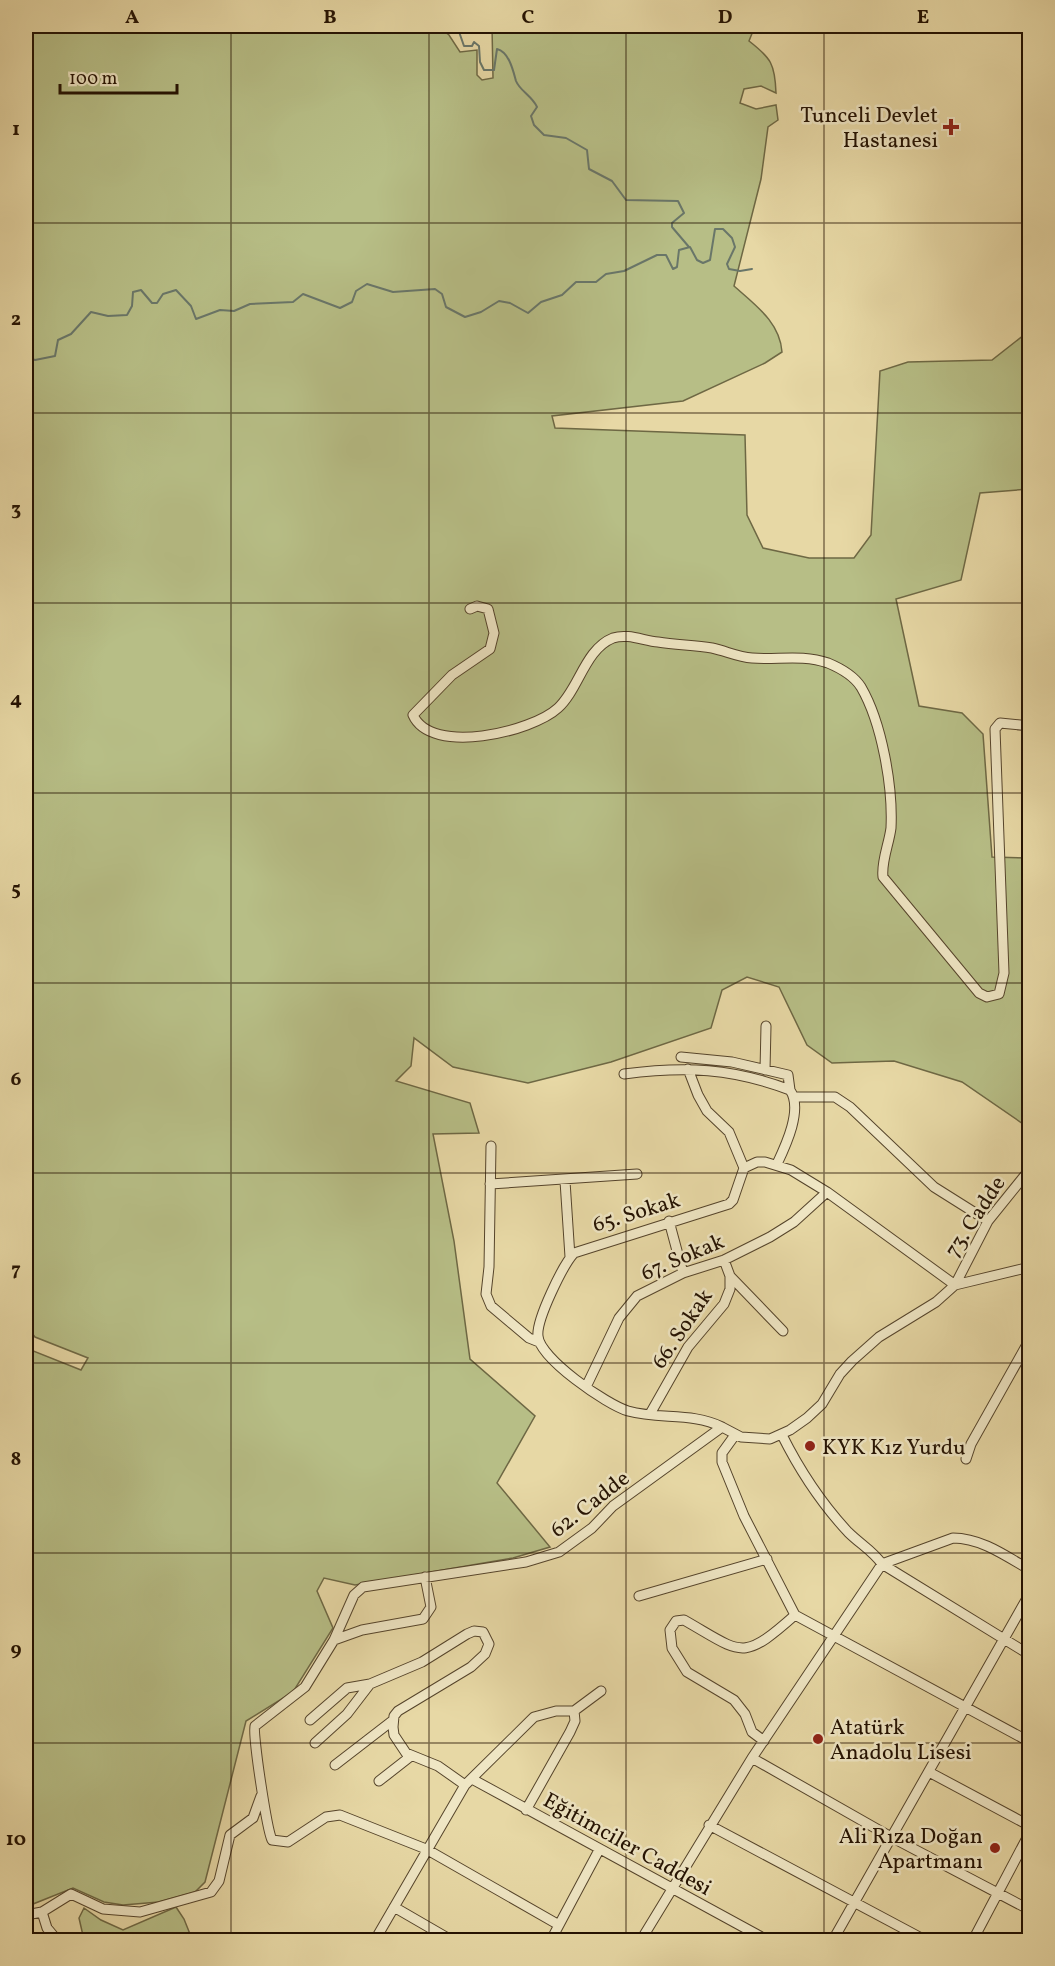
<svg xmlns="http://www.w3.org/2000/svg" width="1055" height="1966" font-family="Vollkorn,serif">
<style>
.green{fill:#b7be86;stroke:#6e6844;stroke-width:1.5}
.lines{fill:none;stroke-linecap:round;stroke-linejoin:round}
.stream{stroke:#697669;stroke-width:2}
.minor-casing{stroke:#55442b;stroke-width:11}
.minor{stroke:#efe6c4;stroke-width:9}
.grid{fill:none;stroke:#241202;stroke-width:1.5;stroke-opacity:0.55}
.poi-dot{fill:#8f2418;stroke:#efe6c4;stroke-width:2}
.labels{text-anchor:middle;stroke-width:5;stroke-linejoin:round;paint-order:stroke}
.poi-label{font-size:22px;fill:#241202;stroke:#efe6c4;text-anchor:end}
.street-label{font-size:22px;fill:#241202;stroke:#efe6c4}
.neatline{fill:none;stroke:#241202;stroke-width:2}
.grid-label{font-size:20px;text-anchor:middle;font-weight:bold;fill:#241202}
</style>
<rect width="100%" height="100%" fill="#e7d8a5"/>
<filter id="stains"><feTurbulence type="fractalNoise" baseFrequency=".00333" numOctaves="4"/><feColorMatrix values="0 0 0 0 .2 0 0 0 0 .09 0 0 0 0 .02 0 0 0 .5 -.17"/></filter>
<radialGradient id="worn" r=".72"><stop offset=".6" stop-color="#630" stop-opacity="0"/><stop offset="1" stop-color="#630" stop-opacity=".3"/></radialGradient>
<path class="green" d="M26,26H52L69,33L73,26H437L449,35L460,52L477,50V75L482,80L493,78L492,26H755L749,41C771,58 775,64 776,93L761,86L744,89L740,103L756,109L776,105L778,120L768,127L761,179L734,286C755,305 780,322 782,352L765,363L683,401L552,416L555,428L745,435L747,515L763,548L809,558H854L871,535L880,371L908,362L992,360L1029,331V489L980,493L961,580L896,599L919,706L962,713L983,734L992,857L1029,858V1128L962,1082L894,1061L832,1063L807,1045L779,987L747,977L722,990L711,1028L611,1062L528,1083L453,1067L414,1038L411,1066L396,1081L470,1103L479,1133L433,1134L454,1241L470,1359L535,1416L497,1483L550,1547L513,1558L355,1585L324,1578L317,1591L333,1628L293,1692L246,1721L205,1882L195,1892L159,1902L123,1905L104,1902L73,1888L33,1904L26,1896V1348L81,1370L88,1358L35,1337L26,1326Z
M176,1907L184,1919L192,1939L217,1940H84L79,1918L84,1908L101,1920L123,1930Z"/>
<g class="lines">
<path class="stream" d="M457,26L464,46H472L474,42L479,46L480,62L484,70H494L497,49C509,52 513,70 516,81C520,91 532,96 537,107L531,116L534,125L544,135L566,138L587,150L589,169L612,181L626,200L678,201L684,213L672,223V227L689,247
M26,357L35,360L55,356L58,340L71,334L91,312L108,316L127,315L132,306L133,292L141,290L152,303H157L163,294L176,290L191,306L196,319L220,310L234,311L250,304L293,302L303,294L340,308L352,302L356,291L367,284L393,292L435,289L442,294L446,307L465,317L481,312L499,301L510,303L528,313L541,302L562,295L576,282H596L606,274L624,271L657,255H666L673,269L677,267L679,250L690,247L697,260L703,263L710,260L715,229H723L732,238L735,247L727,264L729,269L740,271L752,269"/>
<defs>
<path id="minor" d="M470,609L477,606L488,609L494,633L490,649L452,675L413,715C431,756 532,732 558,708C579,689 585,649 613,638C628,633 644,641 658,642C676,645 694,645 712,648C726,651 738,657 752,658C778,660 802,654 828,663C840,668 854,676 861,687C882,723 893,787 891,828C889,844 881,862 883,877L979,993L987,997L999,994L1004,973L995,729L1000,723L1030,726
M681,1057L732,1062L788,1075L790,1090
M688,1069L698,1095L707,1111L729,1132L744,1168
M765,1070L766,1026
M624,1074C685,1066 732,1068 790,1090C803,1109 786,1145 777,1164
M795,1097H835L850,1107L934,1187L988,1221
M491,1146L489,1267L486,1294L491,1306L529,1338L539,1342
M565,1181L570,1257
M490,1184L637,1174
M669,1221L683,1273
M730,1276L783,1331
M955,1285L1030,1267
M586,1387L619,1318L637,1296L683,1273L724,1260L770,1237L794,1222L827,1192
M650,1414L688,1347L724,1304L730,1289V1276L724,1260
M722,1427C692,1412 660,1420 628,1411C607,1405 539,1358 538,1336C536,1320 563,1265 574,1253L729,1204L733,1200L744,1168L757,1162H765L791,1170L827,1192L955,1285
M735,1435L722,1453V1462L744,1516L795,1615L1030,1742
M782,1435C799,1469 822,1504 848,1532C860,1544 873,1551 882,1564L1030,1655
M966,1459L971,1444L1030,1339
M639,1596L767,1559
M334,1640L362,1630L423,1619L431,1607L425,1577
M310,1720L347,1688L370,1684
M764,1741L752,1732L745,1714L734,1700L687,1672L672,1648L670,1630L676,1621L684,1620C742,1653 741,1663 795,1615
M315,1743L347,1714L370,1684L422,1662L467,1634L474,1631L483,1632L489,1644L485,1654L471,1667L398,1711L394,1716L393,1727L394,1735L406,1753L438,1766L465,1785
M752,1758L891,1837L1030,1910
M335,1765L392,1721
M929,1772L1030,1826
M472,1779L767,1940
M379,1781L411,1756
M526,1810L570,1732L575,1721L574,1711L601,1691
M709,1825L925,1940
M394,1907L451,1940
M42,1912L47,1928L57,1940
M26,1915L42,1912L71,1894L103,1909L140,1912L211,1892L219,1881L230,1835L253,1818L261,1796
M559,1925L426,1849L340,1815L326,1817L288,1842L272,1840C267,1830 252,1732 255,1726L305,1687L334,1640L354,1595L363,1587L526,1562L559,1552L592,1528L613,1506L722,1427L741,1437L770,1439L790,1430L807,1418L822,1404L840,1374L852,1361L879,1337L936,1302L955,1285L988,1221L1030,1169
M375,1940L465,1785L534,1717L556,1711H574
M551,1940L599,1850
M641,1940L752,1758L882,1564L953,1538C981,1538 1006,1556 1030,1570
M833,1940L1030,1593
M973,1940L1030,1832"/>
</defs>
<use href="#minor" class="minor-casing"/>
<use href="#minor" class="minor"/>
</g>
<path class="grid" d="M231,26V1940M429,26V1940M626,26V1940M824,26V1940M26,223H1030M26,413H1030M26,603H1030M26,793H1030M26,983H1030M26,1173H1030M26,1363H1030M26,1553H1030M26,1743H1030"/>
<g class="poi-dot">
<path d="M948 118h6v6h6v6h-6v6h-6v-6h-6v-6h6z"/>
<circle cx="810" cy="1446" r="6"/>
<circle cx="818" cy="1739" r="6"/>
<circle cx="995" cy="1848" r="6"/>
</g>
<g class="labels">
<g class="poi-label">
<text x="938" y="122">Tunceli Devlet<tspan x="938" dy="25">Hastanesi</tspan></text>
<text x="822" y="1454" text-anchor="start">KYK Kız Yurdu</text>
<text x="830" y="1734" text-anchor="start">Atatürk<tspan x="830" dy="25">Anadolu Lisesi</tspan></text>
<text x="983" y="1843">Ali Rıza Doğan<tspan x="983" dy="25">Apartmanı</tspan></text>
</g>
<g class="street-label">
<text transform="translate(636 1211) rotate(-17)" y="8">65. Sokak</text>
<text transform="translate(974 1216) rotate(-57)" y="8">73. Cadde</text>
<text transform="translate(682 1256) rotate(-23)" y="8">67. Sokak</text>
<text transform="translate(681 1328) rotate(-56)" y="8">66. Sokak</text>
<text transform="translate(589 1503) rotate(-38)" y="8">62. Cadde</text>
<text transform="translate(628 1843) rotate(29)" y="8">Eğitimciler Caddesi</text>
</g>
</g>
<rect width="1055" height="1966" fill="none" stroke="#e7d8a5" stroke-width="66"/>
<path d="M60 84v9h117v-9" fill="none" stroke="#241202" stroke-width="3"/>
<text x="69" y="84" font-size="18" fill="#241202" stroke="#efe6c4" stroke-width="4.5" paint-order="stroke">100 m</text>
<rect x="33" y="33" width="989" height="1900" class="neatline"/>
<g class="grid-label">
<text x="132" y="23">A</text>
<text x="330" y="23">B</text>
<text x="528" y="23">C</text>
<text x="725" y="23">D</text>
<text x="923" y="23">E</text>
<text x="16" y="135">1</text>
<text x="16" y="325">2</text>
<text x="16" y="515">3</text>
<text x="16" y="705">4</text>
<text x="16" y="895">5</text>
<text x="16" y="1085">6</text>
<text x="16" y="1275">7</text>
<text x="16" y="1465">8</text>
<text x="16" y="1655">9</text>
<text x="16" y="1845">10</text>
</g>
<rect width="100%" height="100%" filter="url(#stains)"/>
<rect width="100%" height="100%" fill="url(#worn)"/>
</svg>
